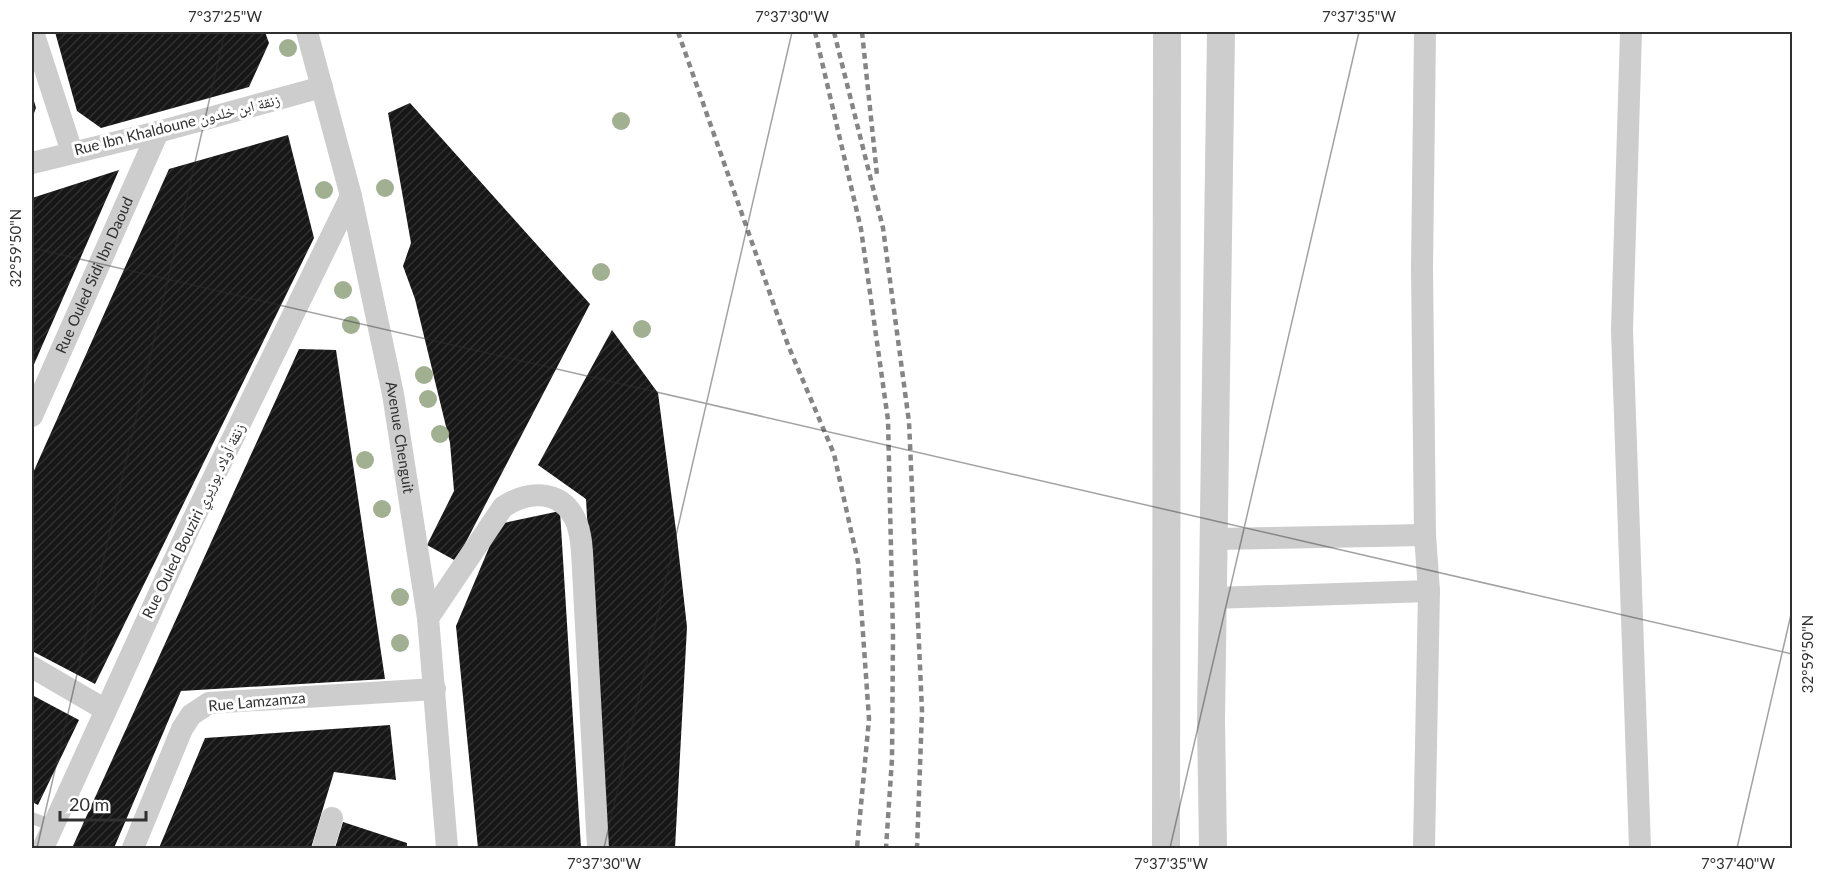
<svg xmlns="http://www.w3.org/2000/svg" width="1824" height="880" font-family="Lato,'Noto Naskh Arabic',sans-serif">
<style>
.building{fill:url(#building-hatch)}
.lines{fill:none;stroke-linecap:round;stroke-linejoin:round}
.service{stroke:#cdcdcd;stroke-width:12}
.minor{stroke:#cdcdcd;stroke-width:22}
.tertiary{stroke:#cdcdcd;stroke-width:28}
.rail{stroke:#858585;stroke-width:4.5;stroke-dasharray:6 4.5;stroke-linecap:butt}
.tree{fill:#a2b092}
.ticks{fill:none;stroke:#303030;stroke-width:1.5;stroke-opacity:0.45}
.labels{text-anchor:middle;stroke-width:6;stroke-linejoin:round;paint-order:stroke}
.street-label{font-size:15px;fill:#303030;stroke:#fff}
.neatline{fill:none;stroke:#303030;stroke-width:2}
.ticks-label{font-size:15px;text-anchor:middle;fill:#303030}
</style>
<defs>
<pattern id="building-hatch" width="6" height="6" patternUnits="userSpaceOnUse" patternTransform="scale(1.5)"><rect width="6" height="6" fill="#171717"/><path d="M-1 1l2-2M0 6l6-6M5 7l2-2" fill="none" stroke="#303030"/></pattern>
</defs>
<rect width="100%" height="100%" fill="#fff"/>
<path class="building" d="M55,32H265L269,43L249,87L101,128L77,111Z
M32,94L36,108L32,118Z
M410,103L590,304L456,561L427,545L454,491L450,443L415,299L403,266L411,243L388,113Z
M288,135L314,238L95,684L32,651V475L169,169Z
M119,170L32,369V198Z
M612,330L658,393L677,538L687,627L675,848H606L586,499L538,465Z
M299,349L336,350L385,679L181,691L114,848H72Z
M560,511L581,848H478L456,626L499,524Z
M32,695L79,720L38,805L32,802Z
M390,725L396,780L334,772L311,848H159L205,738Z
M343,822L407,843V848H335Z"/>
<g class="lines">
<path class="service" d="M32,818L53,826"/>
<g class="minor">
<path d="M33,32L72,152"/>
<path id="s1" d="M307,32L351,196L393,394L428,618L447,848"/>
<path d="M1631,32L1622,330L1640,848"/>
<path d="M32,163L158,132L322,87"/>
<path id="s2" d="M32,416L158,132"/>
<path d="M1214,539L1425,535"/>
<path d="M1213,598L1429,591"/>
<path d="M428,618L503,507C527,491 560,488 575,519C582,534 582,553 583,570L598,848"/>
<path d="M32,667L104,709"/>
<path d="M43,848L189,528L351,196"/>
<path d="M133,848L182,729L191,715L209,703L435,689"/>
<path d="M323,848L332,818"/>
<path d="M1424,848L1429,591L1425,535L1422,268L1425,32"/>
</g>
<path class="tertiary" d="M1166,848L1167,32
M1213,848L1211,720L1221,32"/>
<path class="rail" d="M678,32L788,345L834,454L858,562L869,719L857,848
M815,32L861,229L888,420L893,635L892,759L886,848
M834,32L883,228L909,422L922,711L917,848
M862,32L877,175"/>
</g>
<g class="tree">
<circle cx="288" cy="48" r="9"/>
<circle cx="621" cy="121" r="9"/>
<circle cx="385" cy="188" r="9"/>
<circle cx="324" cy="190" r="9"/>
<circle cx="601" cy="272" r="9"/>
<circle cx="343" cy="290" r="9"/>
<circle cx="351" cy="325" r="9"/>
<circle cx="642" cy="329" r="9"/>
<circle cx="424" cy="375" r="9"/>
<circle cx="428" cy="399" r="9"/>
<circle cx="440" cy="434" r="9"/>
<circle cx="365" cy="460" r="9"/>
<circle cx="382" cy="509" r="9"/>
<circle cx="400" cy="597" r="9"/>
<circle cx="400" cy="643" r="9"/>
</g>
<path class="ticks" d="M32,248L1792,654M37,848L225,32M604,848L792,32M1170,848L1359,32M1737,848L1792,610"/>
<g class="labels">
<g class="street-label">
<text transform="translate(177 125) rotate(-14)" y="5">Rue Ibn Khaldoune زنقة ابن خلدون</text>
<text dy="5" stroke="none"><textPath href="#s2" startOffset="154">Rue Ouled Sidi Ibn Daoud</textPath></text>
<text dy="5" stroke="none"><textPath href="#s1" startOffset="416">Avenue Chenguit</textPath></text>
<text transform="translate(194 521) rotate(-64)" y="5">Rue Ouled Bouziri زنقة أولاد بوزيري</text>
<text transform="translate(257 702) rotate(-5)" y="5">Rue Lamzamza</text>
</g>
</g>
<rect width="1824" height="880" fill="none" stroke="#ffffff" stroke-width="66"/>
<path d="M60 811v9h86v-9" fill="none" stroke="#303030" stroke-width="3"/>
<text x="69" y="811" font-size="18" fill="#303030" stroke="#ffffff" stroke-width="4.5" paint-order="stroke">20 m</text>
<rect x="33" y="33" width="1758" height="814" class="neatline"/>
<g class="ticks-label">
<text x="225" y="22">7°37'25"W</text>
<text x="792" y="22">7°37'30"W</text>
<text x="1359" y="22">7°37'35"W</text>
<text transform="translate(16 248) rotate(-90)" y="5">32°59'50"N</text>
<text transform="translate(1808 654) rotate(-90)" y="5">32°59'50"N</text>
<text x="604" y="869">7°37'30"W</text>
<text x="1171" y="869">7°37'35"W</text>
<text x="1738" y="869">7°37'40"W</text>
</g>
</svg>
